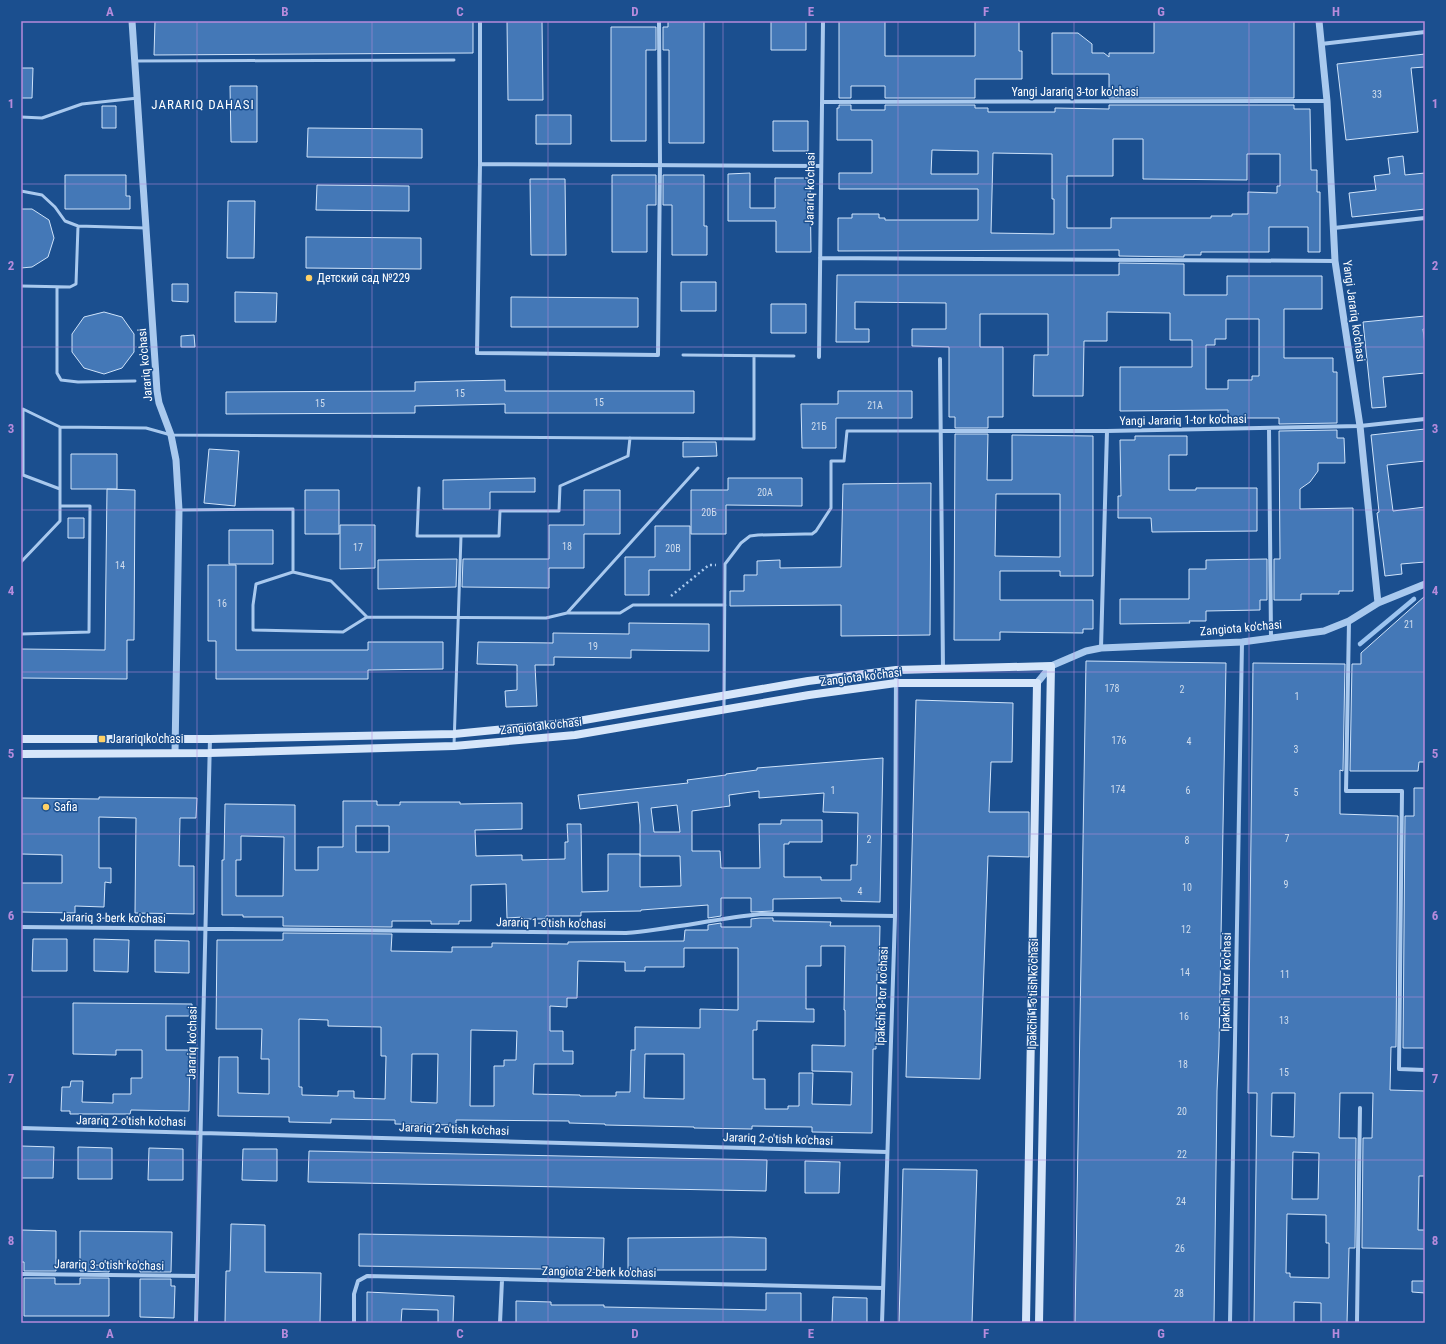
<svg xmlns="http://www.w3.org/2000/svg" width="1446" height="1344" font-family="'Roboto Condensed',sans-serif">
<style>
.lines{fill:none;stroke-linecap:round;stroke-linejoin:round}
.stream{stroke:#9cc4f0;stroke-width:4.5}
.building{fill:#4478b7;stroke:#cfe3fa;fill-rule:evenodd}
.path{stroke:#a9c9ee;stroke-width:2.5;stroke-dasharray:2 3;stroke-linecap:butt}
.service{stroke:#a9c9ee;stroke-width:3}
.minor{stroke:#a9c9ee;stroke-width:4}
.tertiary{stroke:#a9c9ee;stroke-width:7}
.secondary{stroke:#d6e6fa;stroke-width:8}
.grid{fill:none;stroke:#b68bdc;stroke-width:1;stroke-opacity:0.55}
.poi-dot{fill:#ffd166;stroke:#1b4f8f;stroke-width:1.5}
.labels{text-anchor:middle;stroke-width:3;stroke-linejoin:round;paint-order:stroke}
.number-label{font-size:10px;fill:#d0dded}
.street-label{font-size:12px;fill:#fff;stroke:#1b4f8f}
.poi-label{font-size:12px;fill:#fff;stroke:#1b4f8f;text-anchor:start}
.neighbourhood-label{font-size:13px;letter-spacing:1px;fill:#fff;stroke:#1b4f8f}
.neatline{fill:none;stroke:#b68bdc;stroke-width:1.5}
.grid-label{font-size:13px;text-anchor:middle;font-weight:bold;fill:#b68bdc}
</style>
<rect width="100%" height="100%" fill="#1b4f8f"/>
<g class="lines">
<path class="stream" d="M1360,644L1414,599"/>
</g>
<path class="building" d="M155,21H473V53L154,55Z
M507,21H542L543,100H508Z
M668,21H704V143H669V50H663V27H668Z
M771,21H806V50H771Z
M839,21H885V56H975V21H1019V51H1022V79H975V98H885V86H851V98H839Z
M1154,21H1294V98H1109V74H1052V33H1078L1092,44V53H1104L1109,57V53H1154Z
M611,27H656V50H646V141H611Z
M1425,54V67L1411,68L1418,132L1346,140L1337,64Z
M21,68H33L32,98H21Z
M230,86H257V142H231Z
M839,105H851V110H885V105H975V108H988V112H1055V108L1109,109V105H1294V109H1310L1311,170H1317V192H1320V252H1308V227H1269V252H1201V255H1184V257L1119,256V250L838,251V218H852V214H879V218H885V220H978V189H839V173H872V140H837V108H839ZM1113,139H1143V179L1247,180V154H1280V186H1277V193L1248,192V214H1232V216H1211V218H1111V228H1067V176H1113ZM932,150L978,151V174H931ZM993,153L1052,154V199H1054V234L991,233Z
M102,106H116V128H102Z
M536,115H571V144H536Z
M773,121H808V151H773Z
M308,128L422,129V158L307,157Z
M1403,156L1405,175L1425,173V209L1352,217L1349,193L1376,190L1374,176L1390,174L1388,158Z
M750,173V208H775V178H810L811,252H776V221H728V174Z
M65,175H126V196H130V209H65Z
M612,175H656V205H647V252H612Z
M663,175H704V226H707V255H672V205H663Z
M530,179H565L566,255H531Z
M317,185L409,186V211L316,210Z
M228,201H255L254,258H227Z
M21,209H32L49,220L54,238L48,257L32,267L21,268Z
M306,237L421,238V269L306,268Z
M1119,263L1184,264V295H1227V276H1322V309H1284V358H1333V372H1337V423L1279,424V418H1228V410L1120,411V367H1192V340H1170V313L1107,312V341H1084L1083,396H1033L1034,355H1048V314H980V347H1003V417H988V428H955V417H949V347L912,346V329H946V303L855,302V329H869V342H836L837,275H1119ZM1226,319H1259V376H1252V380H1228V389H1206V345H1215V339H1226Z
M681,282H716V311H681Z
M172,284H188V302L172,301Z
M235,292L277,293L276,322H235Z
M511,297L638,298V327H511Z
M771,304H806V333H771Z
M104,312L122,317L134,334V352L122,368L104,374L84,368L72,352V334L84,317Z
M1425,316V329H1423L1425,345V373L1383,377L1386,407L1372,408L1363,322Z
M194,335L195,347H181V336Z
M505,380V391H694V413H505V404L415,406V413L226,414V392L415,391V382Z
M838,391H912V418H836V448H802L801,404H838Z
M1425,429V461L1387,465L1393,511L1425,507V562L1401,564L1402,574L1385,576L1377,513L1379,512L1371,435Z
M1337,430V438H1344L1345,463H1318V471L1310,482L1300,489V509L1353,508V591H1339V594H1301V600H1274V559H1280L1279,431Z
M955,434H988L987,480H1012V435L1093,436V576H1060V571H1000V600H1093V629H1083V633L1000,632V640H954ZM996,494H1060V557L995,556Z
M1135,436H1187V455H1169V490H1196V488H1257V531L1152,532L1151,518H1118V496H1121L1120,440H1135Z
M683,442H716L717,456L683,457Z
M209,449L239,451L235,506L204,503Z
M71,454H117V489H71Z
M535,478V492H490V509H443V480Z
M728,478H802V506L726,505V534H691V490H728Z
M931,483L930,635L841,636V605L730,606V591H744V575H757V561L780,560V568L841,567L843,484Z
M107,489L135,490L134,640H127V679L21,678V649L105,650Z
M305,490H339V534H305Z
M584,490H620V534H584V568H549V588L462,587L463,559H549V525H584Z
M68,518H84V538H68Z
M340,525H375V568L340,569Z
M655,526H690V570H649V595H625V557H655Z
M229,530H273V564H229Z
M457,559L456,587L378,589V560Z
M1267,559V600H1260V610L1206,611V621H1189L1190,623L1120,624V599H1189V569H1206V560Z
M208,565H236V650H368V642H443V669L368,670V679H216V641H208Z
M1425,596V762H1419L1418,771H1350L1352,664H1361V653Z
M629,623L709,624V651L631,650V658L554,657V665H535L537,706L506,707L505,691L517,690V665L477,664L478,642L553,643V633L629,634Z
M1086,661L1226,663L1219,1046L1217,1091L1214,1323H1075Z
M1253,663L1345,664L1343,771L1340,770V814L1398,816L1396,1047H1391L1390,1090L1425,1091V1176H1419L1418,1230H1425V1249L1362,1248L1363,1138H1372L1373,1093H1340L1339,1138H1356L1355,1248H1349L1347,1323H1321V1303L1294,1302V1323H1254L1257,1093H1248ZM1272,1093H1295L1294,1137L1271,1136ZM1293,1152L1319,1153L1318,1199H1292ZM1287,1214L1326,1215V1243H1329V1278L1290,1277V1273H1286Z
M916,700L1013,703L1012,762H991L989,812H1029V857L988,856L980,1079L906,1077Z
M883,758L880,902L841,901V898L773,899V911L751,912V898H721V916L708,918V905L641,910V911L581,912V916H546V919H523V917L507,918L506,884L471,885V921H459V924H431V921H392V927L283,926V917H243V915H222V860H224L225,804L295,805V870H318V847H343V801H377V805H400V802H460V804L522,803V829L475,830L476,856L522,855V860L565,859V842H568L567,824H581L582,892L608,891V854H640V887L681,886L680,856H640V825L638,802L580,809L578,795L688,783L687,780L726,775V774L757,770V768ZM759,791V798L824,793L823,812L858,813L857,865H851V880H821V877H784V844H789V842H822V820H781V824H759L760,868H721L720,851H692V811L730,806L729,795ZM677,805L680,832H654L651,808ZM356,826H389V852H356ZM241,836L284,837L283,896H236V860H241Z
M1414,788H1425V1048H1403L1405,816H1414Z
M99,797L197,798L196,818H180L179,866H194V914L135,913L136,818L99,817V868H111V883L105,882L104,907L75,906V913L21,912V883H62V855L21,854V798L99,799Z
M760,918H773V921L831,922L830,926H880L879,971L877,970L876,1049H873L872,1133L812,1132V1127L752,1126V1129L694,1128V1127L605,1125V1124L569,1123V1121L456,1120V1125L395,1124V1120L331,1119V1123L289,1122V1117L218,1116L219,1057H238V1093L269,1094V1059H261L262,1029H216L217,940H283V933L392,934L391,951L452,952V947H492V943L568,944V942L684,941L685,930H708V925L721,923V927H751V919ZM821,946H845L844,1010H845V1046L812,1045V1071L852,1072L851,1105L812,1104L813,1073H799V1106H788V1109H765V1079H753V1030H757V1021L814,1022V1009H806V966H821ZM684,948H738V1010L700,1009V1028L635,1027V1050H631L630,1092H616V1096H580V1095L533,1094L534,1064H573V1051H563V1031H550V1006L567,1007V998H577L578,961L625,962V971H645V967H684ZM299,1019L328,1020V1026L381,1027V1056H386L385,1099L354,1098V1091H338V1096L302,1095V1087H299ZM471,1030L517,1031L516,1060H504V1066H494V1106H470ZM412,1054H438L437,1103L411,1102ZM645,1054H684V1099L644,1098Z
M33,939H67V971H32Z
M94,939L129,940L128,972L94,971Z
M155,940L189,941V973L155,972Z
M73,1003L192,1004V1016H166V1050H190L189,1111L131,1110L130,1114H70V1111H61L62,1087H70L71,1081H83L82,1102L113,1103V1094H131V1078H142V1050H116V1055L73,1054Z
M21,1146L54,1147L53,1178H21Z
M78,1147L112,1148V1179H78Z
M149,1148L183,1149V1180H148Z
M243,1149H277V1181L242,1180Z
M309,1151L767,1160L766,1191L308,1182Z
M805,1161L840,1162L839,1193H805Z
M903,1169L977,1170L972,1323H899Z
M231,1224L265,1225V1272L321,1273L320,1323H225L226,1271H230Z
M22,1230L56,1231V1271H24V1262H21Z
M80,1231L172,1232L171,1272H140V1264L114,1263L110,1264L109,1272L80,1271Z
M359,1234L604,1238L603,1270L359,1266Z
M731,1237L766,1238V1270H628V1238Z
M24,1278H55V1284H80V1278H109V1316H24Z
M140,1279H171V1286H175L174,1318L140,1317Z
M1412,1281H1425V1293L1412,1292Z
M367,1292L454,1296L453,1323H438V1310L402,1309L401,1323H367Z
M766,1293H801V1323H516V1301L551,1302V1305H604V1307L766,1310Z
M833,1297L867,1298V1323H832Z"/>
<g class="lines">
<path class="path" d="M671,596L709,565H716"/>
<path class="service" d="M135,61L454,60
M21,117L42,118L82,104L138,98
M21,191L42,195L55,207L65,221L78,226L146,228
M21,286L70,287L76,284L78,226
M57,287V373L61,380L78,382L135,381
M683,355L794,356
M419,488L417,536H499L500,511H559L560,486L628,456L630,438
M60,489L23,475V409L60,427L146,428L171,435L754,439V356
M179,510L293,509V572
M21,562L60,521V427
M567,613L698,468
M367,617L331,581L293,572L256,584L253,605V630L343,632L367,617L546,618L567,613H620L633,605H725
M21,634L89,632L90,506H60
M724,709L725,564L741,543L750,536L758,535L805,534H812L816,531L831,508V461H844L847,431H941
M454,745L461,536"/>
<path class="minor" d="M480,21V164L477,353L658,355L660,165L659,21
M1321,44L1425,32
M822,102L1327,101
M480,164L821,166
M1334,228L1425,218
M820,258L1335,261
M819,357L823,21
M940,359L943,669
M1269,428L1271,638
M941,431H1107L1360,426L1425,419
M1349,621L1346,791H1402L1399,1069L1425,1070
M1101,648L1107,431
M21,927L626,933C671,929 715,919 760,914L895,916
M21,1128L887,1152
M21,1274L197,1276
M196,1323L210,739
M354,1323V1294L358,1281L367,1276L883,1288
M500,1323L502,1280
M882,1323L895,916L896,670
M1230,1323L1242,642
M1357,1323L1360,1108"/>
<path class="tertiary" d="M132,21L157,391L159,403L171,435L176,460L179,510L175,753
M1319,21L1327,101L1335,261L1360,426L1378,603
M1037,683L1051,666L1086,651L1101,648L1242,642L1324,631L1349,621L1378,603L1425,584"/>
<path class="secondary" d="M21,739H210L454,734L567,723L808,681L896,670L1051,666L1039,1323
M21,754L209,753L454,746L575,735L809,695L896,683H1037L1026,1323"/>
</g>
<path class="grid" d="M197,21V1323M372,21V1323M548,21V1323M723,21V1323M898,21V1323M1074,21V1323M1249,21V1323M21,184H1425M21,347H1425M21,510H1425M21,672H1425M21,834H1425M21,997H1425M21,1160H1425"/>
<g class="poi-dot">
<circle cx="309" cy="278" r="4"/>
<rect x="98" y="735" width="8" height="8" rx="2"/>
<circle cx="46" cy="807" r="4"/>
</g>
<g class="labels">
<g class="number-label">
<text x="1377" y="98">33</text>
<text x="460" y="397">15</text>
<text x="599" y="406">15</text>
<text x="320" y="407">15</text>
<text x="875" y="409">21А</text>
<text x="819" y="430">21Б</text>
<text x="765" y="496">20А</text>
<text x="709" y="516">20Б</text>
<text x="567" y="550">18</text>
<text x="358" y="551">17</text>
<text x="673" y="552">20В</text>
<text x="120" y="569">14</text>
<text x="222" y="607">16</text>
<text x="1409" y="628">21</text>
<text x="593" y="650">19</text>
<text x="1112" y="692">178</text>
<text x="1182" y="693">2</text>
<text x="1297" y="700">1</text>
<text x="1119" y="744">176</text>
<text x="1189" y="745">4</text>
<text x="1296" y="753">3</text>
<text x="1118" y="793">174</text>
<text x="833" y="794">1</text>
<text x="1188" y="794">6</text>
<text x="1296" y="796">5</text>
<text x="1287" y="842">7</text>
<text x="869" y="843">2</text>
<text x="1187" y="844">8</text>
<text x="1286" y="888">9</text>
<text x="1187" y="891">10</text>
<text x="860" y="895">4</text>
<text x="1186" y="933">12</text>
<text x="1185" y="976">14</text>
<text x="1285" y="978">11</text>
<text x="1184" y="1020">16</text>
<text x="1284" y="1024">13</text>
<text x="1183" y="1068">18</text>
<text x="1284" y="1076">15</text>
<text x="1182" y="1115">20</text>
<text x="1182" y="1158">22</text>
<text x="1181" y="1205">24</text>
<text x="1180" y="1252">26</text>
<text x="1179" y="1297">28</text>
</g>
<g class="street-label">
<text x="1075" y="96">Yangi Jarariq 3-tor ko'chasi</text>
<text transform="translate(810 189) rotate(-89)" y="4">Jarariq ko'chasi</text>
<text transform="translate(1354 311) rotate(82)" y="4">Yangi Jarariq ko'chasi</text>
<text transform="translate(145 365) rotate(-95)" y="4">Jarariq ko'chasi</text>
<text transform="translate(1183 420) rotate(-1)" y="4">Yangi Jarariq 1-tor ko'chasi</text>
<text transform="translate(1241 628) rotate(-5)" y="4">Zangiota ko'chasi</text>
<text transform="translate(861 677) rotate(-7)" y="4">Zangiota ko'chasi</text>
<text transform="translate(541 726) rotate(-6)" y="4">Zangiota ko'chasi</text>
<text transform="translate(113 918) rotate(1)" y="4">Jarariq 3-berk ko'chasi</text>
<text transform="translate(551 923) rotate(1)" y="4">Jarariq 1-o'tish ko'chasi</text>
<text transform="translate(1226 982) rotate(-89)" y="4">Ipakchi 9-tor ko'chasi</text>
<text transform="translate(1033 994) rotate(-89)" y="4">Ipakchi 1-o'tish ko'chasi</text>
<text transform="translate(882 996) rotate(-88)" y="4">Ipakchi 8-tor ko'chasi</text>
<text transform="translate(192 1043) rotate(-89)" y="4">Jarariq ko'chasi</text>
<text transform="translate(131 1121) rotate(1)" y="4">Jarariq 2-o'tish ko'chasi</text>
<text transform="translate(454 1129) rotate(2)" y="4">Jarariq 2-o'tish ko'chasi</text>
<text transform="translate(778 1139) rotate(2)" y="4">Jarariq 2-o'tish ko'chasi</text>
<text transform="translate(109 1265) rotate(1)" y="4">Jarariq 3-o'tish ko'chasi</text>
<text transform="translate(599 1272) rotate(1)" y="4">Zangiota 2-berk ko'chasi</text>
</g>
<g class="poi-label">
<text x="317" y="282">Детский сад №229</text>
<text x="110" y="743">Jarariq ko'chasi</text>
<text x="54" y="811">Safia</text>
</g>
<g class="neighbourhood-label">
<text x="203" y="109">JARARIQ DAHASI</text>
</g>
</g>
<rect width="1446" height="1344" fill="none" stroke="#1b4f8f" stroke-width="44"/>
<rect x="22" y="22" width="1402" height="1300" class="neatline"/>
<g class="grid-label">
<text x="110" y="16">A</text>
<text x="285" y="16">B</text>
<text x="460" y="16">C</text>
<text x="635" y="16">D</text>
<text x="811" y="16">E</text>
<text x="986" y="16">F</text>
<text x="1161" y="16">G</text>
<text x="1336" y="16">H</text>
<text x="11" y="108">1</text>
<text x="1435" y="108">1</text>
<text x="11" y="270">2</text>
<text x="1435" y="270">2</text>
<text x="11" y="433">3</text>
<text x="1435" y="433">3</text>
<text x="11" y="595">4</text>
<text x="1435" y="595">4</text>
<text x="11" y="758">5</text>
<text x="1435" y="758">5</text>
<text x="11" y="920">6</text>
<text x="1435" y="920">6</text>
<text x="11" y="1083">7</text>
<text x="1435" y="1083">7</text>
<text x="11" y="1245">8</text>
<text x="1435" y="1245">8</text>
<text x="110" y="1338">A</text>
<text x="285" y="1338">B</text>
<text x="460" y="1338">C</text>
<text x="635" y="1338">D</text>
<text x="811" y="1338">E</text>
<text x="986" y="1338">F</text>
<text x="1161" y="1338">G</text>
<text x="1336" y="1338">H</text>
</g>
</svg>
